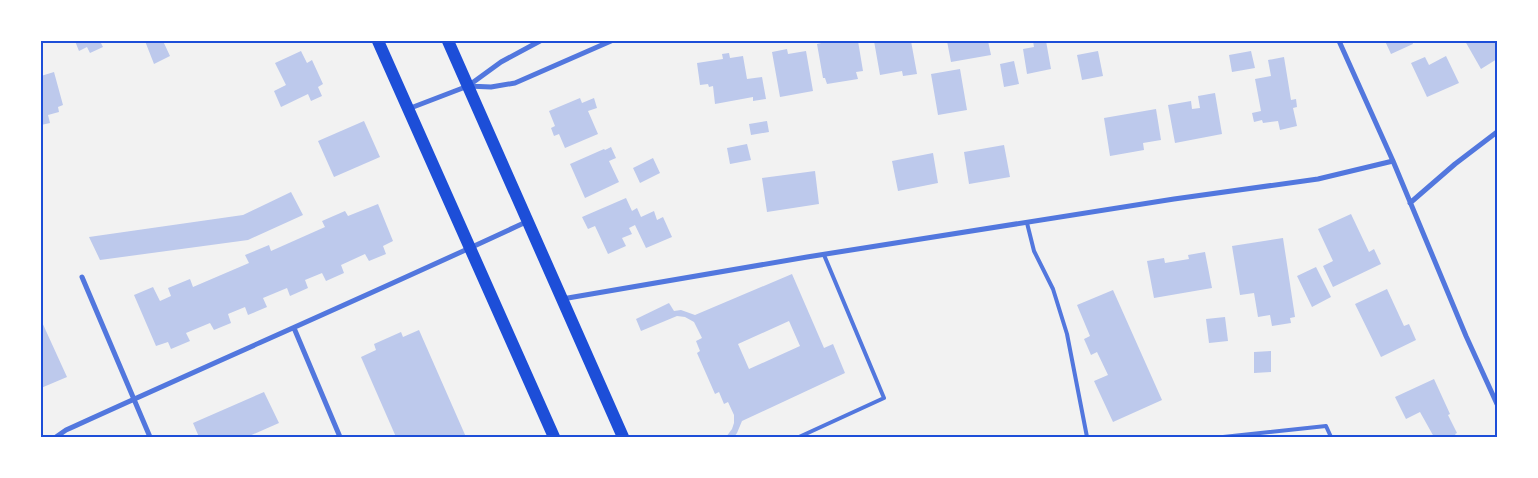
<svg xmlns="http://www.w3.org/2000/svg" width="1538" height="478" font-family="Rubik,sans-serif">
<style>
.building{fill:#bdc9ec;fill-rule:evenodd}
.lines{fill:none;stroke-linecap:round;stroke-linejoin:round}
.service{stroke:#5277de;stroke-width:4}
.minor{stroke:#5277de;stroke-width:5}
.primary{stroke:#1d4ed8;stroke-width:12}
.neatline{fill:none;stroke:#1d4ed8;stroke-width:2}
</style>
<rect width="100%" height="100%" fill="#f2f2f2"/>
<path class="building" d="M75,41H100L103,47L90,53L87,47L79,51Z
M145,41H163L170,56L154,64Z
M830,41H858L863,71L856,72L858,79L827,84L825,78H823L817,44Z
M874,41H911L917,74L903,76L902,71L880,75Z
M947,41H988L991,55L951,62Z
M1033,41H1046L1051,69L1027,74L1023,49L1034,47Z
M1385,41H1412L1413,44L1391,54Z
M1465,41H1497V59L1481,69Z
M787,49L788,54L806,51L813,91L780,97L772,52Z
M301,51L307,63L312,60L323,84L318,87L322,96L311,101L308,94L281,107L274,91L286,85L275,63Z
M1098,51L1103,76L1082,80L1077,55Z
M1251,51L1255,68L1232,72L1229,55Z
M729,53L730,58L743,56L747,79L762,77L766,99L753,101V97L715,104L713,86L709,87L708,84L700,85L697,63L723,59L722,54Z
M1446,56L1459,83L1427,97L1411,63L1425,57L1429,65Z
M1284,57L1291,100L1296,99L1297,107L1293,108L1297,126L1280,130L1278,121L1263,123L1262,120L1254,122L1252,113L1261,111L1255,79L1271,76L1268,60Z
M1014,61L1019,84L1004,87L1000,64Z
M960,69L967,110L938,115L931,74Z
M54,72L63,105L58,107L59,112L48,115L50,123L41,125V76Z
M1215,93L1222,134L1175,143L1168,105L1191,101L1192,109L1200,108L1198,96Z
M580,98L582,103L594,98L597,108L588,111L598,134L565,148L559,134L554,136L551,128L555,126L549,111Z
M1156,109L1161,140L1143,143L1144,150L1110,156L1104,118Z
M364,121L380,157L334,177L318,141Z
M767,121L769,132L751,135L749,124Z
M747,144L751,160L730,164L727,148Z
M1004,145L1010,177L969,184L964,152Z
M611,147L616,158L609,161L619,182L585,198L570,164L604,149L605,150Z
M933,153L938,183L898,191L892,161Z
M653,158L660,173L640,183L633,168Z
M815,171L819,204L767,212L762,178Z
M291,192L303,215L248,240L100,260L89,237L243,215Z
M626,198L632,211L637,208L641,217L654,211L657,220L663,217L672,237L646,248L635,225L629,228L632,234L622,238L626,246L608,254L595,226L588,229L582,217Z
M378,204L393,241L383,246L386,254L369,261L365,254L341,265L344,273L326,281L322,273L305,280L308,288L290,296L287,288L263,298L267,307L248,315L245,307L228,314L231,323L214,330L210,323L186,333L190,341L171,349L168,342L156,346L134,295L153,287L160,301L171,296L168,288L190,279L193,287L249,263L245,255L269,245L271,251L325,227L322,221L345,211L348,216Z
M1351,214L1369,252L1374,249L1381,264L1333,287L1323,266L1333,261L1318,229Z
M1283,238L1295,317L1290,318L1291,323L1272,326L1270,315L1258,317L1254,293L1240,295L1232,246Z
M1205,252L1212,288L1154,298L1147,261L1164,258L1165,263L1189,259L1188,255Z
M1316,267L1331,297L1312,307L1297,276Z
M792,274L824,348L833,344L845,373L742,421L737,433L734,437H726L732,429L734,423V415L728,402L724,404L719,392L715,394L697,353L700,351L696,341L702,338L694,322L685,317L677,316L641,331L636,319L669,303L674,311L681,310L695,315ZM789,321L800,346L749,369L738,344Z
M1387,289L1404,326L1409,324L1416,340L1381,357L1355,304Z
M1113,290L1162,400L1113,422L1094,381L1108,375L1097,352L1091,355L1084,339L1090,336L1077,305Z
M1225,317L1228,341L1209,343L1206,319Z
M41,320L67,377L41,388Z
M419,330L466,437H396L361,357L376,350L374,344L401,332L403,337Z
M1271,351V372L1254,373V352Z
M1434,379L1450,414L1448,415L1457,433L1455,434L1457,437H1434L1420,412L1406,419L1395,397Z
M264,392L279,423L247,437H199L193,423Z"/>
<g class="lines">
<path class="service" d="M1027,223L1034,251L1053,289L1067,334L1087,437
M799,437L884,398L824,255
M1223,437L1326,426L1331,437"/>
<path class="minor" d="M1339,41L1393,161L1466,336L1497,404
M468,86L491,87L515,83L611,41
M408,109L468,86L501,62L540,41
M1410,203L1455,164L1497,132
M82,277L150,437
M562,299L807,257L1174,199L1318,179L1393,161
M294,328L340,437
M56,437L66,430C219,360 374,293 526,222"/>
<path class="primary" d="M378,41L554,437
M448,41L623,437"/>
</g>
<rect width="1538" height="478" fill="none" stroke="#ffffff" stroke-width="85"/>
<rect x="42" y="42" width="1454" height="394" class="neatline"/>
</svg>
